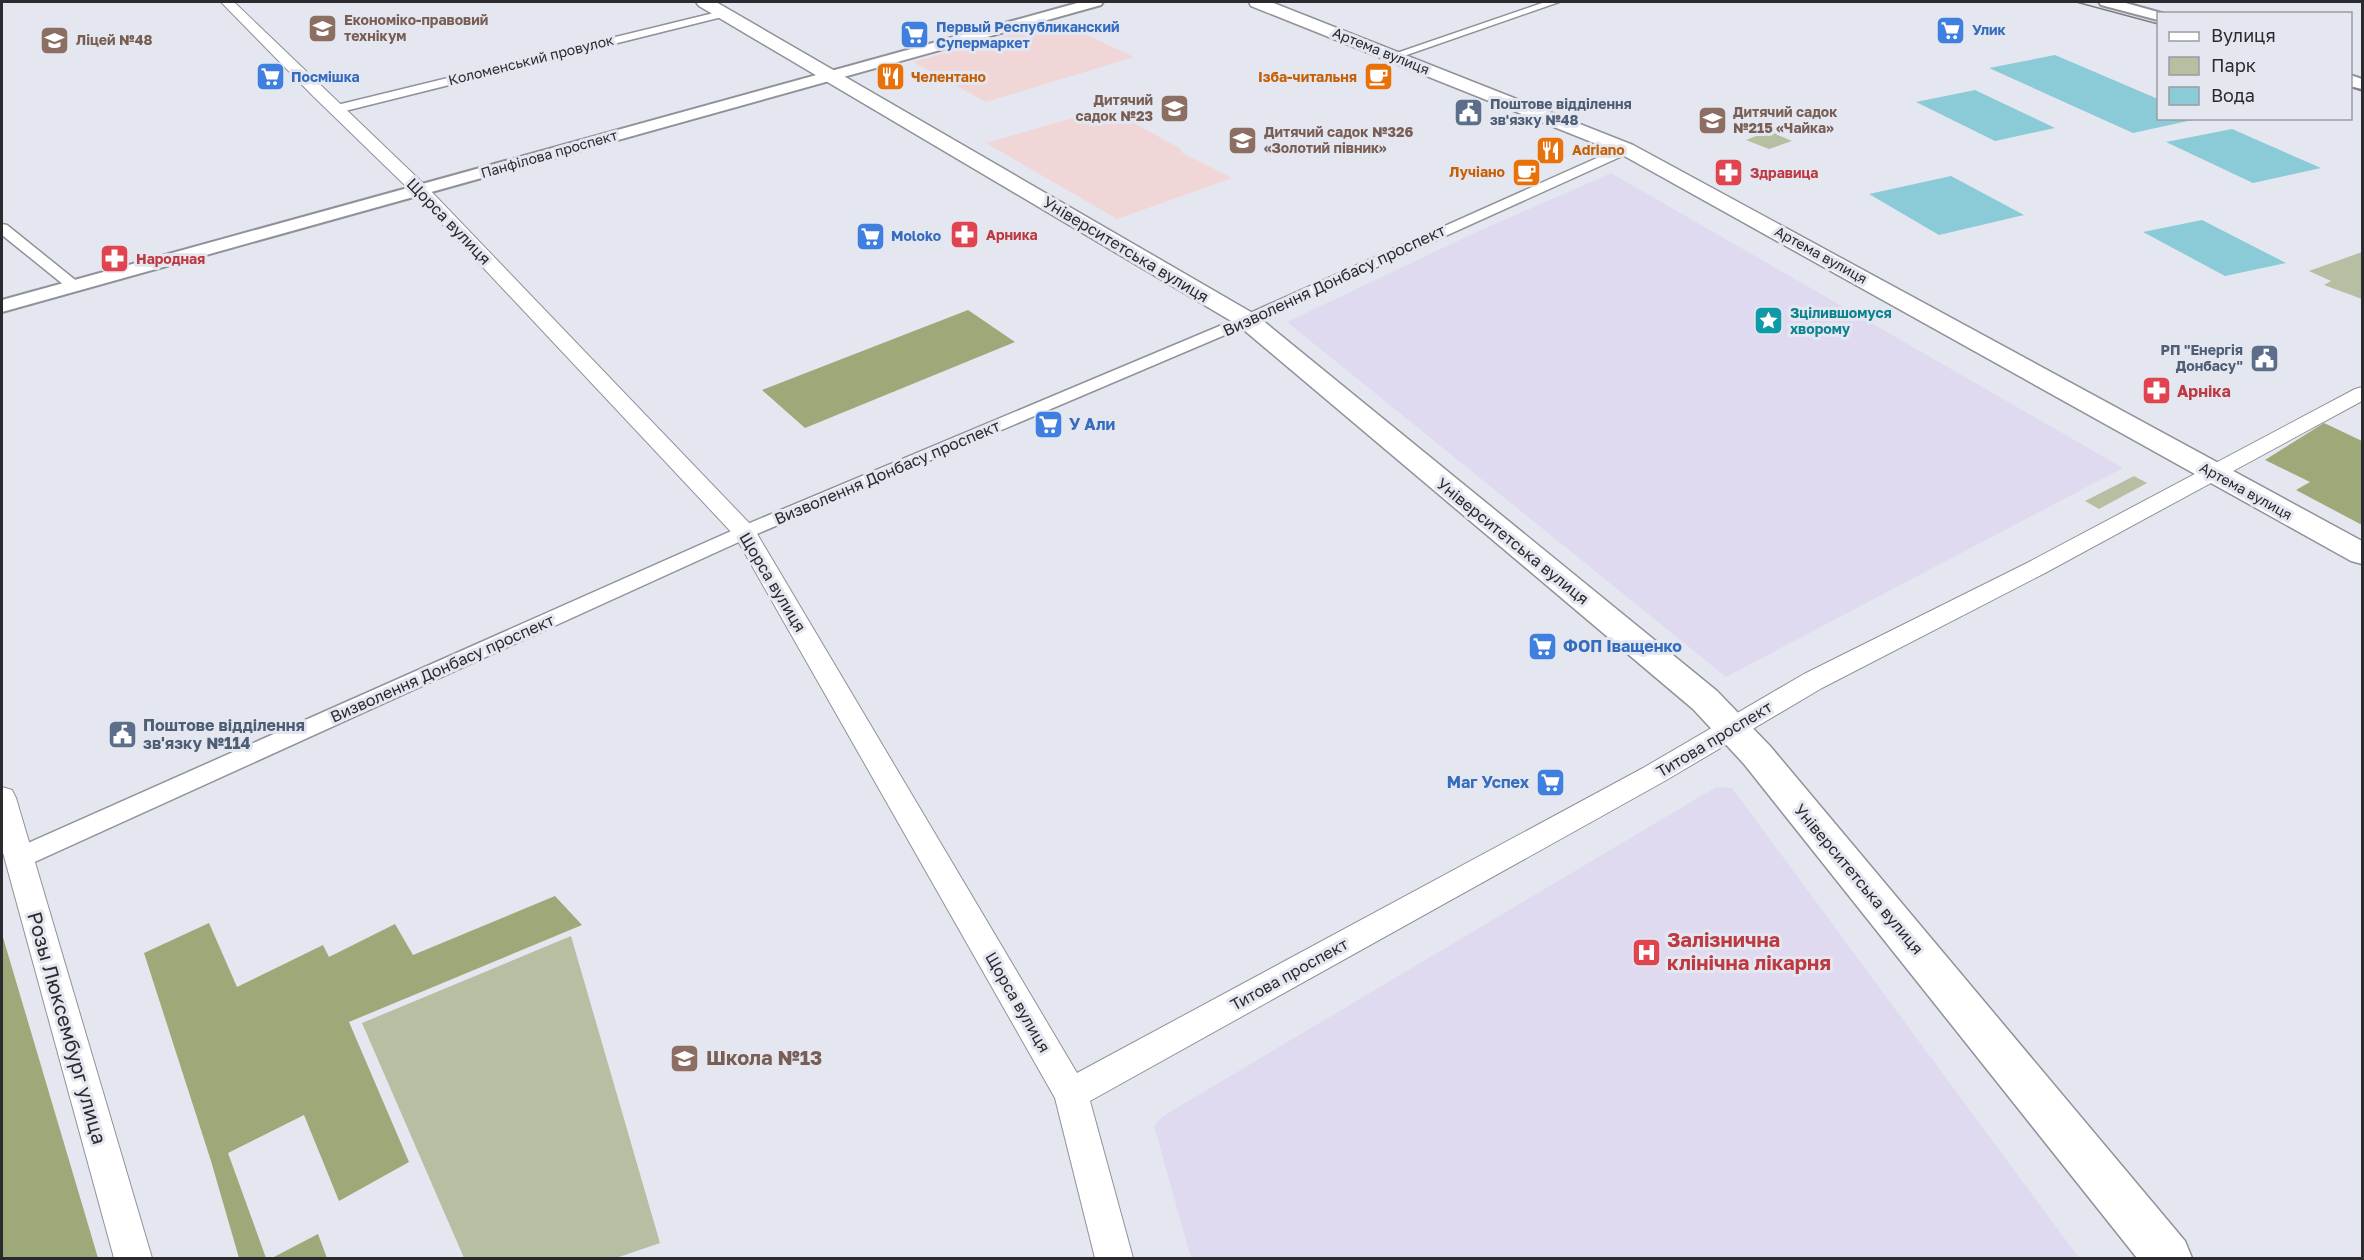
<svg xmlns="http://www.w3.org/2000/svg" width="2364" height="1260" font-family="'Golos Text',sans-serif">
<style>
.commercial{fill:#f1d6d7}
.medical{fill:#e0daf0}
.green{fill:#b7bfa2}
.forest{fill:#9da979}
.water{fill:#8acbd7}
.lines{fill:none;stroke-linecap:round;stroke-linejoin:round}
.minor-casing{stroke:#90929a;stroke-width:3}
.tertiary-casing{stroke:#90929a;stroke-width:2}
.secondary-casing{stroke:#90929a;stroke-width:4}
.primary-casing{stroke:#90929a;stroke-width:3}
.minor{fill:#fff;fill-rule:evenodd}
.tertiary{fill:#fff;fill-rule:evenodd}
.secondary{fill:#fff;fill-rule:evenodd}
.primary{fill:#fff;fill-rule:evenodd}
.tram{stroke:#7d7e84;stroke-width:1.5}
.labels{text-anchor:middle;stroke-width:6;stroke-linejoin:round;paint-order:stroke}
.far-education-label{font-size:14px;font-weight:bold;fill:#785e54;stroke:#e5e7f0;text-anchor:start}
.far-shop-label{font-size:14px;font-weight:bold;fill:#366cbe;stroke:#e5e7f0;text-anchor:start}
.far-street-label{font-size:14px;fill:#2b2b2f;stroke:#e5e7f0}
.far-food-label{font-size:14px;font-weight:bold;fill:#c56008;stroke:#e5e7f0;text-anchor:start}
.far-service-label{font-size:14px;font-weight:bold;fill:#4e5e75;stroke:#e5e7f0;text-anchor:start}
.far-health-label{font-size:14px;font-weight:bold;fill:#be3a42;stroke:#e5e7f0;text-anchor:start}
.far-culture-label{font-size:14px;font-weight:bold;fill:#0d838f;stroke:#e5e7f0;text-anchor:start}
.street-label{font-size:16px;fill:#2b2b2f;stroke:#e5e7f0}
.health-label{font-size:16px;font-weight:bold;fill:#be3a42;stroke:#e5e7f0;text-anchor:start}
.shop-label{font-size:16px;font-weight:bold;fill:#366cbe;stroke:#e5e7f0;text-anchor:start}
.service-label{font-size:16px;font-weight:bold;fill:#4e5e75;stroke:#e5e7f0;text-anchor:start}
.near-health-label{font-size:20px;font-weight:bold;fill:#be3a42;stroke:#e5e7f0;text-anchor:start}
.near-street-label{font-size:20px;fill:#2b2b2f;stroke:#e5e7f0}
.near-education-label{font-size:20px;font-weight:bold;fill:#785e54;stroke:#e5e7f0;text-anchor:start}
</style>
<rect width="100%" height="100%" fill="#e5e7f0"/>
<path class="commercial" d="M1057,21L1134,57L986,102L913,62Z
M1107,108L1181,149V152L1232,178L1117,219L986,143Z"/>
<path class="medical" d="M1611,173L2123,468L1726,677L1287,322L1472,234Z
M1716,787L1732,788L2079,1258H1191L1154,1126L1163,1116Z"/>
<path class="green" d="M1769,131L1792,141L1769,149L1746,140Z
M2362,252V299L2324,285L2331,281L2309,271Z
M2134,476L2147,483L2099,509L2085,501Z
M571,936L660,1243L616,1258H464L362,1023Z"/>
<path class="forest" d="M968,310L1015,342L805,428L762,390Z
M2324,423L2362,441V525L2296,490L2310,482L2265,460Z
M555,896L582,925L349,1022L409,1162L339,1201L304,1115L228,1153L266,1258H239L211,1161L144,953L209,923L237,987L323,945L329,957L395,924L413,955Z
M2,934L98,1258H2Z
M318,1234L327,1258H272Z"/>
<path class="water" d="M2055,55L2158,99V118L2197,119L2133,133L1989,68Z
M1975,90L2055,128L1995,141L1916,102Z
M2232,129L2321,168L2253,183L2166,142Z
M1951,176L2024,215L1939,235L1869,194Z
M2202,220L2286,263L2225,276L2143,232Z"/>
<g class="lines">
<defs>
<path id="minor" d="M1545,2H1559L1398,58H1390L1388,56Z
M726,10L730,11V15L337,113L331,109L333,106Z
M1626,145L1633,149L1631,152L1253,323L752,536L28,865L19,868L10,865L7,858L10,851L738,528L1241,317Z
M2,224L7,225L79,283L82,286L79,289H69L2,235Z"/>
<path id="tertiary" d="M221,2H234L427,187L753,527L1077,1073L1643,768L1804,674L2027,563L2355,389L2362,387V401L2045,573L1822,688L1663,782L1090,1101L1133,1258H1095L1055,1098L735,536L415,195L313,96Z
M2,787L12,790L16,798L152,1258H114L2,849Z"/>
<path id="secondary" d="M1081,2H1103L1101,5L2,312V300Z
M2099,2H2122L2165,14H2158V20L2101,5Z
M2350,75L2362,79V89L2350,86Z"/>
<path id="primary" d="M696,2H716L1256,315L1717,691L1770,746L2185,1241L2192,1258H2137L1744,764L1693,709L1238,325L699,6Z
M1249,2H1271L1633,145L2362,541V564L2351,561L1619,153L1251,6Z"/>
</defs>
<use href="#minor" class="minor-casing"/>
<use href="#tertiary" class="tertiary-casing"/>
<use href="#secondary" class="secondary-casing"/>
<use href="#primary" class="primary-casing"/>
<use href="#minor" class="minor"/>
<use href="#tertiary" class="tertiary"/>
<use href="#secondary" class="secondary"/>
<use href="#primary" class="primary"/>
<path class="tram" d="M2076,2L2158,24
M2350,87L2362,91"/>
</g>
<defs>
<symbol id="university-square" viewBox="-11 -11 22 22"><rect x="-9" y="-9" width="18" height="18" rx="4" fill="#8d6e63" stroke="#e5e7f0"/><path d="M0-5L7-2L0 1L-7-2ZM-4 1L0 2.5L4 1V4Q0 6-4 4Z" fill="#fff"/></symbol>
<symbol id="supermarket-square" viewBox="-11 -11 22 22"><rect x="-9" y="-9" width="18" height="18" rx="4" fill="#3f7fe0" stroke="#e5e7f0"/><path d="M-6-5.5h2.5l.6 2H6L4.5 2H-2.5L-4.4-4H-6ZM-1.5 3.2a1.3 1.3 0 1 0 .1 0ZM3 3.2a1.3 1.3 0 1 0 .1 0Z" fill="#fff"/></symbol>
<symbol id="school-square" viewBox="-11 -11 22 22"><rect x="-9" y="-9" width="18" height="18" rx="4" fill="#8d6e63" stroke="#e5e7f0"/><path d="M0-5L7-2L0 1L-7-2ZM-4 1L0 2.5L4 1V4Q0 6-4 4Z" fill="#fff"/></symbol>
<symbol id="restaurant-square" viewBox="-11 -11 22 22"><rect x="-9" y="-9" width="18" height="18" rx="4" fill="#e8710a" stroke="#e5e7f0"/><path d="M-5-6h1v4h1v-4h1v4h1v-4h1v5L-1.5 .5V6h-2V.5L-5-1ZM5-6V6H3V1.5H1.5Q1.5-4 5-6Z" fill="#fff"/></symbol>
<symbol id="cafe-square" viewBox="-11 -11 22 22"><rect x="-9" y="-9" width="18" height="18" rx="4" fill="#e8710a" stroke="#e5e7f0"/><path d="M-5.5-4.5H6V0H3Q3 3.5 0 3.5H-2.5Q-5.5 3.5-5.5 0ZM3-3.2v2h1.7v-2ZM-6 4.5H4V6H-6Z" fill="#fff"/></symbol>
<symbol id="civic-square" viewBox="-11 -11 22 22"><rect x="-9" y="-9" width="18" height="18" rx="4" fill="#5c6f8a" stroke="#e5e7f0"/><path d="M-.6-6.5H3V-4.5H.6V-3L4-1V1h2V6H-6V1h2V-1L-.6-3ZM-1.2 2.5V6h2.4V2.5Z" fill="#fff"/></symbol>
<symbol id="pharmacy-square" viewBox="-11 -11 22 22"><rect x="-9" y="-9" width="18" height="18" rx="4" fill="#e0444e" stroke="#e5e7f0"/><path d="M-2-6h4v4h4v4h-4v4h-4v-4h-4v-4h4Z" fill="#fff"/></symbol>
<symbol id="sight-square" viewBox="-11 -11 22 22"><rect x="-9" y="-9" width="18" height="18" rx="4" fill="#0f9aa8" stroke="#e5e7f0"/><path d="M0-6L1.8-2.2L6-1.7L2.9 1.2L3.7 5.4L0 3.3L-3.7 5.4L-2.9 1.2L-6-1.7L-1.8-2.2Z" fill="#fff"/></symbol>
<symbol id="hospital-square" viewBox="-11 -11 22 22"><rect x="-9" y="-9" width="18" height="18" rx="4" fill="#e0444e" stroke="#e5e7f0"/><path d="M-5-5h3v3.5h4V-5h3V5h-3V1.5h-4V5h-3Z" fill="#fff"/></symbol>
</defs>
<g fill-rule="evenodd">
<use href="#university-square" x="306" y="12" width="33" height="33"/>
<use href="#supermarket-square" x="1934" y="14" width="33" height="33"/>
<use href="#supermarket-square" x="898" y="18" width="33" height="33"/>
<use href="#school-square" x="38" y="24" width="33" height="33"/>
<use href="#supermarket-square" x="254" y="60" width="33" height="33"/>
<use href="#restaurant-square" x="874" y="60" width="33" height="33"/>
<use href="#cafe-square" x="1362" y="60" width="33" height="33"/>
<use href="#school-square" x="1158" y="92" width="33" height="33"/>
<use href="#civic-square" x="1452" y="96" width="33" height="33"/>
<use href="#school-square" x="1696" y="104" width="33" height="33"/>
<use href="#school-square" x="1226" y="124" width="33" height="33"/>
<use href="#restaurant-square" x="1534" y="134" width="33" height="33"/>
<use href="#cafe-square" x="1510" y="156" width="33" height="33"/>
<use href="#pharmacy-square" x="1712" y="156" width="33" height="33"/>
<use href="#pharmacy-square" x="948" y="218" width="33" height="33"/>
<use href="#supermarket-square" x="854" y="220" width="33" height="33"/>
<use href="#pharmacy-square" x="98" y="242" width="33" height="33"/>
<use href="#sight-square" x="1752" y="304" width="33" height="33"/>
<use href="#civic-square" x="2248" y="342" width="33" height="33"/>
<use href="#pharmacy-square" x="2140" y="374" width="33" height="33"/>
<use href="#supermarket-square" x="1032" y="408" width="33" height="33"/>
<use href="#supermarket-square" x="1526" y="630" width="33" height="33"/>
<use href="#civic-square" x="106" y="718" width="33" height="33"/>
<use href="#supermarket-square" x="1534" y="766" width="33" height="33"/>
<use href="#hospital-square" x="1630" y="936" width="33" height="33"/>
<use href="#school-square" x="668" y="1042" width="33" height="33"/>
</g>
<g class="labels">
<g class="far-education-label">
<text x="344" y="25">Економіко-правовий<tspan x="344" dy="16">технікум</tspan></text>
<text x="76" y="45">Ліцей №48</text>
<text x="1153" y="105" text-anchor="end">Дитячий<tspan x="1153" dy="16">садок №23</tspan></text>
<text x="1733" y="117">Дитячий садок<tspan x="1733" dy="16">№215 «Чайка»</tspan></text>
<text x="1264" y="137">Дитячий садок №326<tspan x="1264" dy="16">«Золотий півник»</tspan></text>
</g>
<g class="far-shop-label">
<text x="936" y="32">Первый Республиканский<tspan x="936" dy="16">Супермаркет</tspan></text>
<text x="1972" y="35">Улик</text>
<text x="291" y="82">Посмішка</text>
<text x="891" y="241">Moloko</text>
</g>
<g class="far-street-label">
<text transform="translate(1381 51) rotate(22)" y="5">Артема вулиця</text>
<text transform="translate(531 60) rotate(-14)" y="5">Коломенський провулок</text>
<text transform="translate(549 154) rotate(-16)" y="5">Панфілова проспект</text>
<text transform="translate(1821 255) rotate(29)" y="5">Артема вулиця</text>
<text transform="translate(2246 491) rotate(29)" y="5">Артема вулиця</text>
</g>
<g class="far-food-label">
<text x="911" y="82">Челентано</text>
<text x="1357" y="82" text-anchor="end">Ізба-читальня</text>
<text x="1572" y="155">Adriano</text>
<text x="1505" y="177" text-anchor="end">Лучіано</text>
</g>
<g class="far-service-label">
<text x="1490" y="109">Поштове відділення<tspan x="1490" dy="16">зв'язку №48</tspan></text>
<text x="2243" y="355" text-anchor="end">РП "Енергія<tspan x="2243" dy="16">Донбасу"</tspan></text>
</g>
<g class="far-health-label">
<text x="1750" y="178">Здравица</text>
<text x="986" y="240">Арника</text>
<text x="136" y="264">Народная</text>
</g>
<g class="far-culture-label">
<text x="1790" y="318">Зцілившомуся<tspan x="1790" dy="16">хворому</tspan></text>
</g>
<g class="street-label">
<text transform="translate(449 221) rotate(46)" y="6">Щорса вулиця</text>
<text transform="translate(1126 249) rotate(31)" y="6">Університетська вулиця</text>
<text transform="translate(1334 280) rotate(-25)" y="6">Визволення Донбасу проспект</text>
<text transform="translate(887 472) rotate(-23)" y="6">Визволення Донбасу проспект</text>
<text transform="translate(1513 541) rotate(39)" y="6">Університетська вулиця</text>
<text transform="translate(773 582) rotate(59)" y="6">Щорса вулиця</text>
<text transform="translate(442 668) rotate(-24)" y="6">Визволення Донбасу проспект</text>
<text transform="translate(1714 739) rotate(-31)" y="6">Титова проспект</text>
<text transform="translate(1859 879) rotate(50)" y="6">Університетська вулиця</text>
<text transform="translate(1289 974) rotate(-29)" y="6">Титова проспект</text>
<text transform="translate(1018 1002) rotate(60)" y="6">Щорса вулиця</text>
</g>
<g class="health-label">
<text x="2177" y="397">Арніка</text>
</g>
<g class="shop-label">
<text x="1069" y="430">У Али</text>
<text x="1563" y="652">ФОП Іващенко</text>
<text x="1529" y="788" text-anchor="end">Маг Успех</text>
</g>
<g class="service-label">
<text x="143" y="731">Поштове відділення<tspan x="143" dy="18">зв'язку №114</tspan></text>
</g>
<g class="near-health-label">
<text x="1667" y="947">Залізнична<tspan x="1667" dy="23">клінічна лікарня</tspan></text>
</g>
<g class="near-street-label">
<text transform="translate(67 1028) rotate(74)" y="7">Розы Люксембург улица</text>
</g>
<g class="near-education-label">
<text x="706" y="1065">Школа №13</text>
</g>
</g>
<rect width="2364" height="1260" fill="none" stroke="#2b2b2f" stroke-width="6"/>
<rect x="2157" y="12" width="195" height="108" fill="#e5e7f0" stroke="#9b9ca3" stroke-width="1.5"/>
<rect x="2169" y="32" width="30" height="9" fill="#ffffff" stroke="#9b9ca3" stroke-width="1.5"/>
<text x="2211" y="42" font-size="18" fill="#2b2b2f">Вулиця</text>
<rect x="2169" y="57" width="30" height="18" fill="#b7bfa2" stroke="#9b9ca3" stroke-width="1.5"/>
<text x="2211" y="72" font-size="18" fill="#2b2b2f">Парк</text>
<rect x="2169" y="87" width="30" height="18" fill="#8acbd7" stroke="#9b9ca3" stroke-width="1.5"/>
<text x="2211" y="102" font-size="18" fill="#2b2b2f">Вода</text>
</svg>
